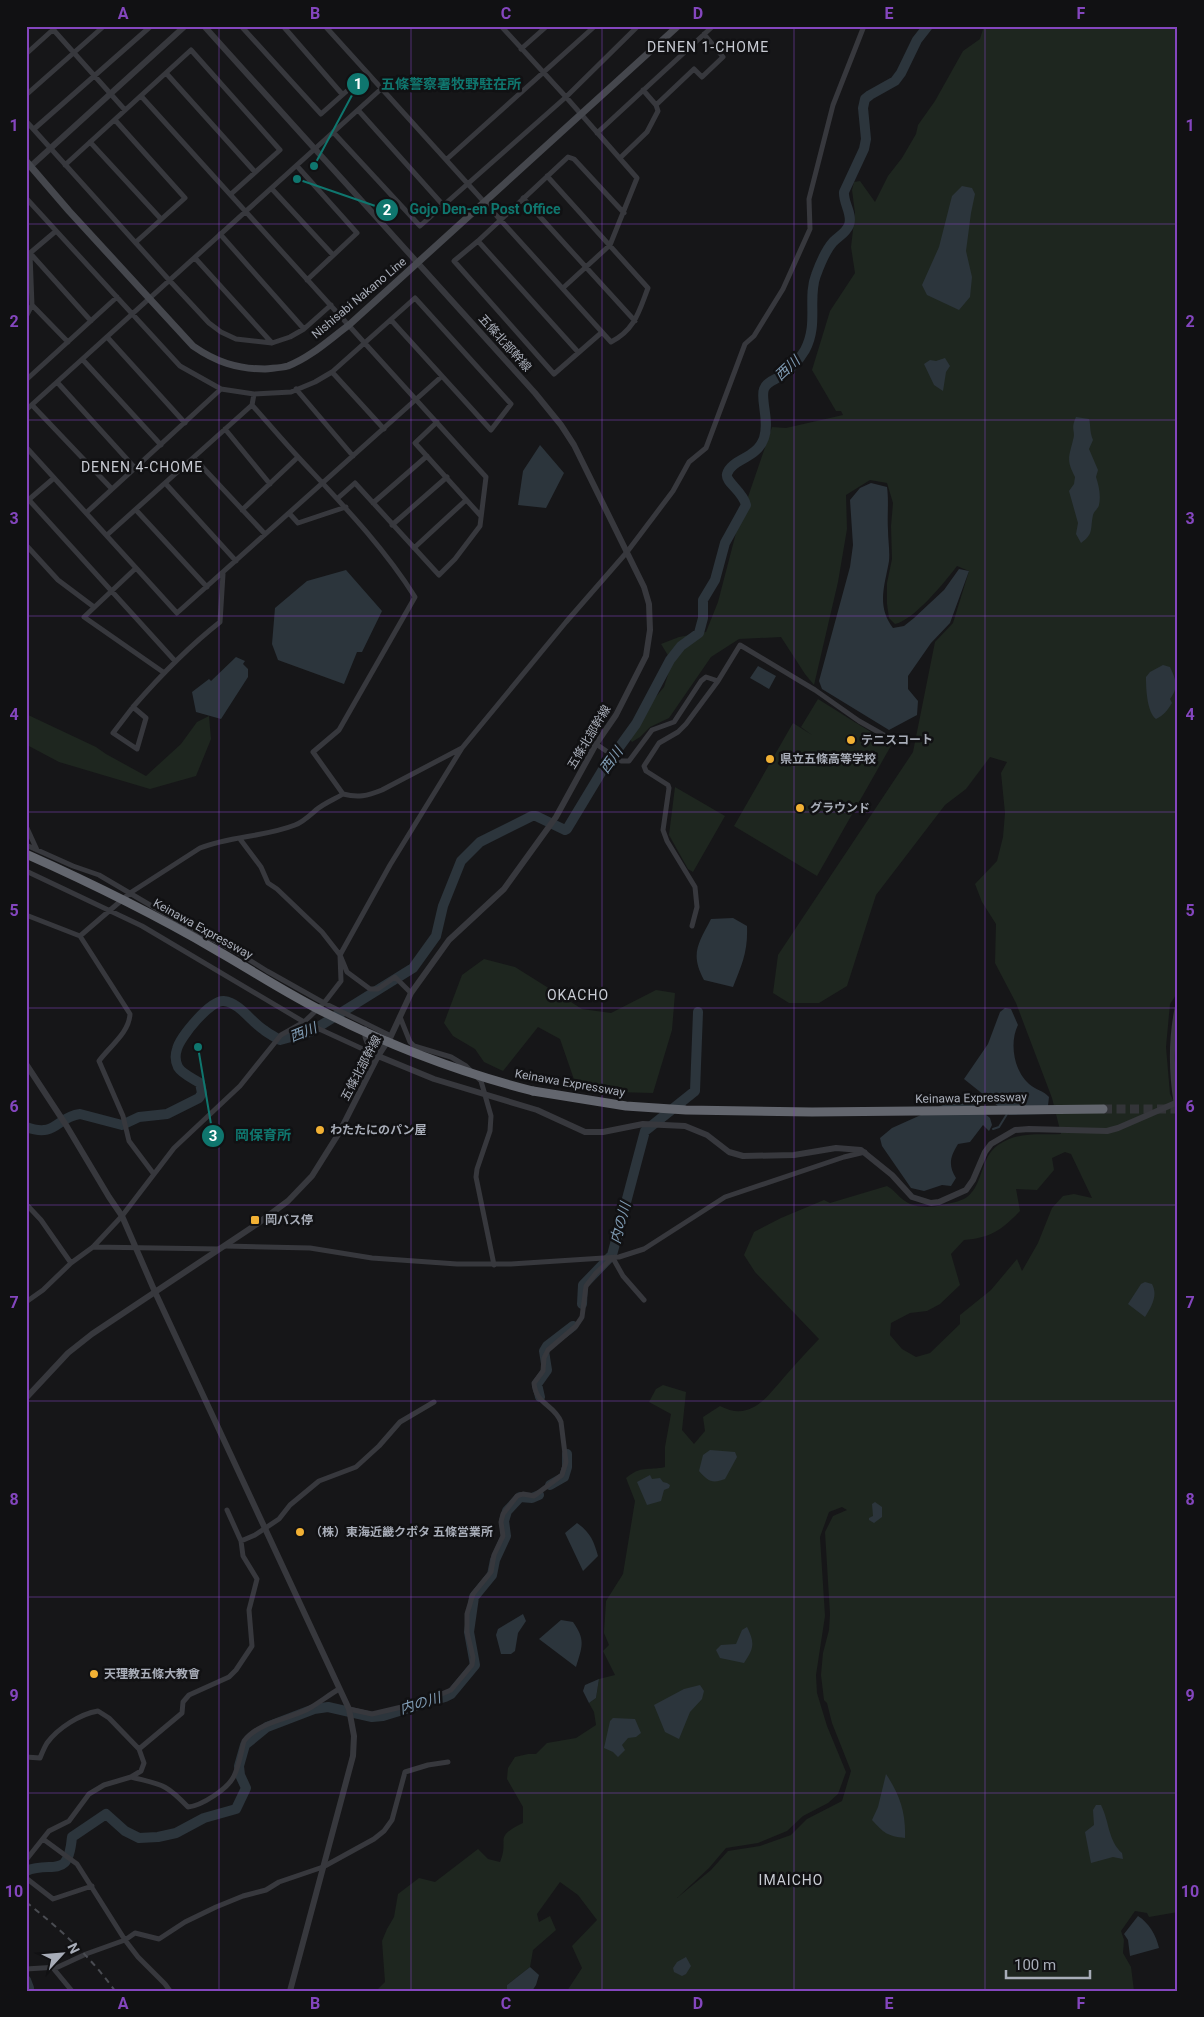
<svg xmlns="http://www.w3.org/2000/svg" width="1204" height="2017" font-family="Roboto,'Noto Sans JP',sans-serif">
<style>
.green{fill:#1e261f;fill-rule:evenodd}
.water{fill:#2c353c}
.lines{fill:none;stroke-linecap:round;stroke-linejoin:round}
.stream{stroke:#2c353c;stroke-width:2}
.river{stroke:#2c353c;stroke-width:10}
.motorway-tunnel{stroke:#333438;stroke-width:9;stroke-dasharray:9 4.5;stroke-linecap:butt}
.minor{stroke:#37383d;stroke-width:5}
.tertiary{stroke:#37383d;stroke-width:6}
.secondary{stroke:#45474d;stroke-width:7}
.motorway{stroke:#63666e;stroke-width:9}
.rail{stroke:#4a4c52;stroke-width:2;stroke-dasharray:6 5;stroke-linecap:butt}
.motorway-bridge{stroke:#63666e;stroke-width:9}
.grid{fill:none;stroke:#8446be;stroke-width:1;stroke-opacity:0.55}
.poi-dot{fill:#f2b134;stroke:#111113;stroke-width:2}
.labels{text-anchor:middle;stroke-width:5;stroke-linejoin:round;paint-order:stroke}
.street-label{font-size:12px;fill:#a8adb8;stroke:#111113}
.poi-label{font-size:12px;font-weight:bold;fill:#a8adb8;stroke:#111113;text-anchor:start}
.neighbourhood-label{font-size:14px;letter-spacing:1px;fill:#c9ccd4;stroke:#111113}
.water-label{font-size:14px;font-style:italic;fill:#7f9bb3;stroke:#111113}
.leader{fill:none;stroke:#0f766e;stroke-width:2}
.callout-dot{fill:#0f766e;stroke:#111113;stroke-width:2}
.mark-label{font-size:15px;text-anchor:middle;font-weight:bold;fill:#fff}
.callout-label{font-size:14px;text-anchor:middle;font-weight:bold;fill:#0f766e;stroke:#111113;stroke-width:5;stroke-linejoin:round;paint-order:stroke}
.neatline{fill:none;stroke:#8446be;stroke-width:2}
.grid-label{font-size:16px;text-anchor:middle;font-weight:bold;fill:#8446be}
</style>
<rect width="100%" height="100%" fill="#161618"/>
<path class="green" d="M984,26H1178V992L1170,1004L1166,1047L1170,1094L1178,1109V1912L1149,1917L1147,1913L1135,1911L1121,1931L1124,1940L1123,1953L1131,1967L1134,1991H567L582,1968L572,1946L597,1920L578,1895L560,1882L537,1914L539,1922L550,1916L556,1930L533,1950L530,1967L507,1985V1991H376L385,1982L382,1941L387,1929L394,1917L398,1894L419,1878L435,1882L478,1849L488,1859L500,1862C510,1838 492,1838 523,1823V1807L507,1779L508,1768L515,1757L528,1754H536L547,1743L576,1738L596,1725L594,1712L589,1703L596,1698L599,1679L615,1675L603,1651L609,1645L604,1633L606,1601L623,1574L635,1501L626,1478C642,1465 647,1471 665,1467V1447L671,1414L649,1402L656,1389L663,1385L686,1392L682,1430L694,1444L705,1431L703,1417L720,1406C752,1423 768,1395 787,1374C797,1362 808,1351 819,1339L755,1272L744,1255L754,1232L781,1218L824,1200L830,1203L887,1186C895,1190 898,1197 905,1201C915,1208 930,1208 942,1205C950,1203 960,1202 967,1197C984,1184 980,1157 998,1145C1019,1131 1038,1135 1061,1134L1052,1098L1016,1003L995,963L996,924L982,902L975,884L997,861L1003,837L1005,813L1001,773L1007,762L990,757L966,789L945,805L876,895L847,986L819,1003H789L773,993L778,955L913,752L935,642L953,623L969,571L957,566C944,583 914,620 895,624L889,618L887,604V583L892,559L891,526L893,503L887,483L870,480L846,495L847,529L838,582L814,685L805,674L781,637L739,639L711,657L669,718L650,727L640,737L632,742L627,736L636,721L664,687L672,662L661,644L679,637L706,632L718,602L737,529L772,427L786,428L843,415L841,411H836L812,370L830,311L855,273L851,247L855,213L852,190L854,182L860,181L875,202L888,176L902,158L916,134L918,125L935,101L963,51L980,39ZM1065,1152L1071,1154L1092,1198L1074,1194L1063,1196L1052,1208L1038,1243L1022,1271L1017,1259L991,1290L960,1315V1324L930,1353L916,1357L902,1349L890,1335L891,1323L910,1313L927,1311L940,1304L960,1285L951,1254L964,1240C991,1238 1002,1230 1020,1211L1016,1189L1037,1190L1054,1170L1052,1158ZM842,1507L847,1510L833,1516L825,1532L830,1614L829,1630L823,1653L821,1675L824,1700L827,1703L832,1723L851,1771L842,1801L807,1819L791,1835L760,1846L728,1851L711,1870L677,1898L709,1868L726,1848L758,1843L787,1831L803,1816L828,1803L838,1794L846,1772L827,1726L817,1693L816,1675L825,1616L820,1537L829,1512Z
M818,699C841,713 866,730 892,744L817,876L734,826L793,723L812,735L801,727Z
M26,714L96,747L106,754L146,776L181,744L197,722L209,716L211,739L196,776L150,789L59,762L27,745Z
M675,787L725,816L693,872L688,869L669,835Z
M484,959L515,967L582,1009L611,1013L656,990L675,993L672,1030L653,1093L578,1091L560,1039L538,1027L503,1071L484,1062L475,1049L453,1036L444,1023L462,975Z"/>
<path class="water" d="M962,186L972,188L975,194L971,213L966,251L972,277L970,297L959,310L927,295L922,285L939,247L952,196Z
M945,358L950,366L946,372L943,391L934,385L924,364L930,360L936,361Z
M1076,417L1089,419C1091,425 1089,430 1093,440L1089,449L1098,470L1096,477C1099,486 1101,496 1099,505C1098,509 1094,511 1093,515C1090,529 1094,534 1081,543L1076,534L1078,523L1069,491L1074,484L1075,477C1066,460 1069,457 1073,440C1076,430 1070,430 1076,417Z
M540,445L564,473L546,508L518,505L523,471Z
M871,483L887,487C889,502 887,515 888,530C888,540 890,551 889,561C885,585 876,606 893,628L904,626L914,618L944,590L959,569L969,571L950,623L931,643L908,676V689L918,701L917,715L889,730L822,689L819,681L850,567L853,545L850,500L860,488Z
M346,570L382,611L362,652H357L344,684L278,660L272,644L275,608L307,581Z
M236,657L245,661L243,664L248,669V677L221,719L196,712L192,692L209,679L211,681Z
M1163,665L1170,667C1176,680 1179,687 1170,699L1172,703C1167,711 1164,715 1156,719C1147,712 1146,689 1146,677L1150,672Z
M758,666L776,676L769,689L750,678Z
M733,918L747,926C748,952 742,964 733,987L704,980C690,954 698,944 711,919Z
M1005,1008L1011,1009L1018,1025C1009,1043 1014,1071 1029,1084C1036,1090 1044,1091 1049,1097L1047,1114L1009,1115L964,1079L988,1044L1000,1012Z
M963,1096L990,1118L992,1125L989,1131L983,1125L970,1142L958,1144C950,1157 948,1165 956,1178L951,1186L942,1185L924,1191L911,1188L882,1146L880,1138L892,1128Z
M1145,1282L1152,1284C1158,1295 1152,1306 1145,1317L1128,1304L1141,1284Z
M710,1450L735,1452L737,1457L725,1479C712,1484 708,1481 699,1471L703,1455Z
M650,1475L652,1479L660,1478L663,1482L667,1483L670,1485L669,1488L664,1490L661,1501L647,1505L637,1482Z
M875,1502L882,1507V1517L874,1523L869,1520V1518L873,1516L872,1504Z
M577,1523C590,1532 594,1541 598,1556L583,1571L565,1533Z
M523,1614L526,1621L518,1633L515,1651L511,1654H501L496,1635L498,1629Z
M561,1620L573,1622C586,1640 582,1647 576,1667L539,1639Z
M747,1627C755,1643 754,1648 744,1663L720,1658L716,1650L721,1645L736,1644L742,1630Z
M599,1679L596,1698L589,1703L583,1691L585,1685Z
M700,1685L704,1691L702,1699L690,1712L679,1739L665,1732L654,1705L684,1689Z
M613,1718L635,1719L641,1733L636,1737L628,1738L622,1745L625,1750L618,1757L613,1752L604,1748L610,1721Z
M886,1774C900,1795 906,1813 905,1838C887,1836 884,1833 872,1820L878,1807Z
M1096,1805H1101C1109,1820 1108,1841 1122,1853L1123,1859L1113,1857L1091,1863L1085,1832L1094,1825L1093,1810Z
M1138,1916C1149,1923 1156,1935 1159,1948L1130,1956L1128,1940L1124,1934Z
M686,1957L691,1966L686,1974L682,1976L674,1972L673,1968L677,1962Z
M530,1967L539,1975L536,1985L532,1991H507V1985Z"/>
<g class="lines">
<path class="stream" d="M993,1129L999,1127L1007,1114"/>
<path class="river" d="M26,1127C57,1138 56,1117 80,1114L122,1125L139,1117L167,1114L199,1098L202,1093L200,1083C194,1079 182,1074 178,1067C175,1061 175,1055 177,1049C180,1037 211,999 224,1001C240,1003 251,1022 264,1030C269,1034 275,1037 280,1040L310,1032L413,968L436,936L443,906L461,861L480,842L532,816H536L565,830L567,829L602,771L636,724L670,660L681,646L699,633L703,618V600L715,580L725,543L746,505C743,491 725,482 727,474C731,459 757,459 764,438C770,421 760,399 764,389C767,381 776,380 782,375C791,369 799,360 805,350C819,324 807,298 816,275C820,264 825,251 833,242C839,236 846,233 849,225C853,214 843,203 844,192L864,149L866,139L863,108L865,99L870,95L895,81L901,73L917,40L928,26
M582,1304L583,1285L612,1255L645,1131L695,1091L698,1012
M540,1397L537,1384L547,1370L544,1351L547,1346L573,1326
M550,1485L564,1477L567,1467V1454
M26,1871C53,1860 68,1881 72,1837L106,1814L125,1831L139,1838L158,1837L176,1833L204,1818L236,1809L246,1788L240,1775L239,1766L245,1745L267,1727L314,1709L328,1707L372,1717L383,1716L445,1697L451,1694L475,1665L469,1632L474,1597L492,1575L495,1560L506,1536L504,1521L507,1511L520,1497L532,1498L539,1495
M26,1980L29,1988H26"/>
<path class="motorway-tunnel" d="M1103,1109H1178"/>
<path class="minor" d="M50,26L125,110
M241,26L321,114L367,73
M283,26L342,94
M325,26L611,342C635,330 639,311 648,288L547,176
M501,26L566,97L637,178L610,245L563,288
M521,49L547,26
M26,54L57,26
M166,73L255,172
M26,95L104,26
M141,96L486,477L480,526L455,559L439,575L355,483L338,498
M656,105L694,69L702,77L723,57L704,34
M358,110L443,205
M115,120L185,198L136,242
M26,121L170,281L209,323L221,332L236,339L272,343L290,337L304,329L331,305
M34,129L151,26
M333,132L420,226L566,97L638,26
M597,133L713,26
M90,142L161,219
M620,158L647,132L658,111L656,105L643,90
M447,159L595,26
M65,165L191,50L280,150L231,194
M297,166L357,233L307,280
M272,189L333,255
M26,198L180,366L221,389L254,394L291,392L315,382L332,372L415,298L511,404L491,430L391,320
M523,198L635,321
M220,234L304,329
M478,241L578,352
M30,253L91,321
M30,253L56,231
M195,258L272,343
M32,305L68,342
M26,317L32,305L30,254
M601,333L554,374L454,261L478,241L568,157L574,159L624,213
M108,338L185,423
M83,360L161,445
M332,372L384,429
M26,380L117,297
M57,382L135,468
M296,389L353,456
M32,405L111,488
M252,405C268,423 284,442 300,459C341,503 383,546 415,597L339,730L313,752L343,794C358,798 367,796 382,790L462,748
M26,410L381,89
M437,422L415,443L480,515
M225,429L270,484
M26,447L177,613L441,377
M194,458L265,534
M166,484L236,561
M29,500L175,661
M26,502L54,478
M373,503L427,456
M136,510L207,587
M242,510L298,457
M86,513L221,389
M289,513L298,523L346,507
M392,525L447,477
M107,535L252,405L254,394
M26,545L58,580L94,607
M414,548L466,500
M136,568L84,617L163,672
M133,707C160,676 187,648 220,622L223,574
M133,707L146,718L137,749L113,733Z
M596,744L621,761H629L652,730L674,722L701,681L706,677L718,681
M26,826L37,850
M240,839L261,867L268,883L277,889L322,932L340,955L347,972L370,989H378L395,977L411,993
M26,845L73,866L99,875L184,925L235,951L267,971L324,1003L391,1036
M26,871L142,926L304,1022L378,1056
M26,915L80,936L130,893L200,848C230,836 265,837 295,825C303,822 309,816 316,810C324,803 335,799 343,794
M692,926L697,907L695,887L667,841L663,830L669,788L668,785L646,771L644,766L659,743L678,732L686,724L718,681L740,645L815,690L859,721L896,742
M80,936L130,1014C129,1033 110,1046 99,1061L123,1116L129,1141L153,1173
M400,1017L410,1042L414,1046L451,1057L466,1066L481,1081L491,1116L490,1131L477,1169L476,1177L494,1265
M365,1029C363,1040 369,1046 376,1054
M1176,1102C1171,1070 1171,1036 1178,1004
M26,1204L41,1220L71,1263
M225,1246L310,1248L372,1258L457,1264H511L619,1257L644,1249L725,1197L844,1157L865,1152
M93,1247L219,1249
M615,1257L614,1260L623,1276L644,1300
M26,1302L43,1290L71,1263L93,1247L122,1216L174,1148L240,1086L281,1035L304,1022L324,1003L341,981L340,955L390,865L462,748L566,622L627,552L673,491L689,462L706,448L745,344L754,336L783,289L810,229L809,199L833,105L864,26
M241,1541L255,1535L279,1519L290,1505L319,1481L356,1467L379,1446L400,1422L434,1402
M349,1709L372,1714L423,1702L451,1690L472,1665L473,1657L467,1632V1614L473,1594L491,1572L494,1555L503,1536L501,1522L503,1514L517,1496L523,1494L534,1496L562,1475L566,1462L561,1422C554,1404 536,1405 534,1383L543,1371L544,1358L548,1350L576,1326L582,1317L586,1286L596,1273L611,1259
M26,1757L40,1758C42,1753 44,1748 47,1743C58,1728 80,1714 98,1711L109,1718L139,1749
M131,1777C162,1785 165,1783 188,1807C201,1806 228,1789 234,1776C239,1766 241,1753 244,1741C260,1721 288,1720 310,1708C320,1702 329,1695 339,1689
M43,1839L77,1864L125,1940L138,1957L165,1984L170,1991
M26,1860L49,1831L69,1821L89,1794L104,1785L131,1777L141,1771L144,1763L139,1749L182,1713L183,1702L189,1695L229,1677L236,1670L252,1646L249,1610L257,1579L243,1556L241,1541L227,1510
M26,1878L53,1899L92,1886
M53,1968L72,1991
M26,1969L58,1967L86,1954L125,1940L135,1933L159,1939L185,1922L216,1907L243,1896L266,1890L279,1882L323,1867L374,1839L384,1831L392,1820L405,1772L428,1765L448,1762
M26,1988L27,1991"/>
<path class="tertiary" d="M31,166L185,26
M378,1056L434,1079L537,1110L585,1132H603L643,1124L685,1126L707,1135L729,1152L743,1156L794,1155L836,1148L861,1150L892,1175L912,1197L931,1203L939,1202L966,1190L973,1180L985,1152L991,1144L1015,1130L1029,1129L1107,1131L1118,1128L1178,1102
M26,1064L66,1125L109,1197L122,1216L155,1292L349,1709L354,1736L353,1756L290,1991
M26,1398L68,1353L92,1334L257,1224L288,1201L312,1176L339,1133L378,1056L391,1036L411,993L449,940L504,889L556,817L596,744L616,715L646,656L650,630L649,604L644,587L574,445L561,425L535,393L204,26"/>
<path class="secondary" d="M26,161L69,211L193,346C216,362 237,369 265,369C273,368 281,368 288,366C311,357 330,339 349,325L678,26"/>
<path class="motorway" d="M533,1091L626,1106L686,1110L812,1112L1103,1109"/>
<path class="rail" d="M26,1902C60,1929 90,1956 115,1991"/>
<path class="motorway-bridge" d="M26,854C91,883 154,914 216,950C253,971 289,995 328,1014C393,1047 462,1073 533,1091"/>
</g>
<path class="grid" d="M219,26V1991M411,26V1991M602,26V1991M794,26V1991M985,26V1991M26,224H1178M26,420H1178M26,616H1178M26,812H1178M26,1008H1178M26,1205H1178M26,1401H1178M26,1597H1178M26,1793H1178"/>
<g class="poi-dot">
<circle cx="851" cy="740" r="5"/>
<circle cx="770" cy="759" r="5"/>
<circle cx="800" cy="808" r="5"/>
<circle cx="320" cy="1130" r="5"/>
<rect x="250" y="1215" width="10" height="10" rx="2.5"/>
<circle cx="300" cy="1532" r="5"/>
<circle cx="94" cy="1674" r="5"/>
</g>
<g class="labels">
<g class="street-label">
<text transform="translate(359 298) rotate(-40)" y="4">Nishisabi Nakano Line</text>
<text transform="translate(505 343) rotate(48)" y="4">五條北部幹線</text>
<text transform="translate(589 737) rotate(-59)" y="4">五條北部幹線</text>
<text transform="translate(203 929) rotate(29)" y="4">Keinawa Expressway</text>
<text transform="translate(361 1068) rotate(-62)" y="4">五條北部幹線</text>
<text transform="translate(570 1083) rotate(10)" y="4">Keinawa Expressway</text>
<text transform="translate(971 1098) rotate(-1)" y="4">Keinawa Expressway</text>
</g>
<g class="poi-label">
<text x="861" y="744">テニスコート</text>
<text x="780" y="763">県立五條高等学校</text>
<text x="810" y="812">グラウンド</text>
<text x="330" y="1134">わたたにのパン屋</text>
<text x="265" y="1224">岡バス停</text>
<text x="310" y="1536">（株）東海近畿クボタ 五條営業所</text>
<text x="104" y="1678">天理教五條大教會</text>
</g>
<g class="neighbourhood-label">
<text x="708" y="52">DENEN 1-CHOME</text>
<text x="142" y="472">DENEN 4-CHOME</text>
<text x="578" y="1000">OKACHO</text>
<text x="791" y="1885">IMAICHO</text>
</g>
<g class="water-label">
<text transform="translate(787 368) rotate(-43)" y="5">西川</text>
<text transform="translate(611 760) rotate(-54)" y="5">西川</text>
<text transform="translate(303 1032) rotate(-22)" y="5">西川</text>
<text transform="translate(620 1223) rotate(-75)" y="5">内の川</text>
<text transform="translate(420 1703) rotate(-17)" y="5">内の川</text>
</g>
</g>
<path class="leader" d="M314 166L358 84M297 179L387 210M198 1047L213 1136"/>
<g class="callout-dot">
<circle cx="314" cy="166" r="5"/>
<circle cx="297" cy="179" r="5"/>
<circle cx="198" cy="1047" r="5"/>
<circle cx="358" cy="84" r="12"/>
<circle cx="387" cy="210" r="12"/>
<circle cx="213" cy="1136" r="12"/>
</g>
<g class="mark-label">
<text x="358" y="89">1</text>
<text x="387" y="215">2</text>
<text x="213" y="1141">3</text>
</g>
<g class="callout-label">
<text x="451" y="89">五條警察署牧野駐在所</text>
<text x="485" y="214">Gojo Den-en Post Office</text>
<text x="263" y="1140">岡保育所</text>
</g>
<rect width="1204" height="2017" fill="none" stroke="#111113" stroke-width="55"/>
<g transform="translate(62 1954) rotate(64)" stroke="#111113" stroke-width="4" paint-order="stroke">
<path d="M0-4L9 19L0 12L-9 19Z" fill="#a8adb8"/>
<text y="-8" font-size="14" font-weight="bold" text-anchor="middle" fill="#a8adb8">N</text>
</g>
<path d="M1006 1970v8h84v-8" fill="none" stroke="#a8adb8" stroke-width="2.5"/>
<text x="1014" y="1970" font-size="15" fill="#a8adb8" stroke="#111113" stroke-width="4" paint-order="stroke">100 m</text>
<rect x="28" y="28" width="1148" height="1962" class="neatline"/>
<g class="grid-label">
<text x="123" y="19">A</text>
<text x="315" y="19">B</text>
<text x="506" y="19">C</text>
<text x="698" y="19">D</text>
<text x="889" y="19">E</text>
<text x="1081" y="19">F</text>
<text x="14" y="131">1</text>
<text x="1190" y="131">1</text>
<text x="14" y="327">2</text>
<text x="1190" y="327">2</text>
<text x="14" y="524">3</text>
<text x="1190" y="524">3</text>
<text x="14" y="720">4</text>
<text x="1190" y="720">4</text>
<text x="14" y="916">5</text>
<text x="1190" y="916">5</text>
<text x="14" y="1112">6</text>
<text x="1190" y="1112">6</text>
<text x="14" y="1308">7</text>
<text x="1190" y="1308">7</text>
<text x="14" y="1505">8</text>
<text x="1190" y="1505">8</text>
<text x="14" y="1701">9</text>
<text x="1190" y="1701">9</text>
<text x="14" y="1897">10</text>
<text x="1190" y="1897">10</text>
<text x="123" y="2009">A</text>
<text x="315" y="2009">B</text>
<text x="506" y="2009">C</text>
<text x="698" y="2009">D</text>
<text x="889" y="2009">E</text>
<text x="1081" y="2009">F</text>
</g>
</svg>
